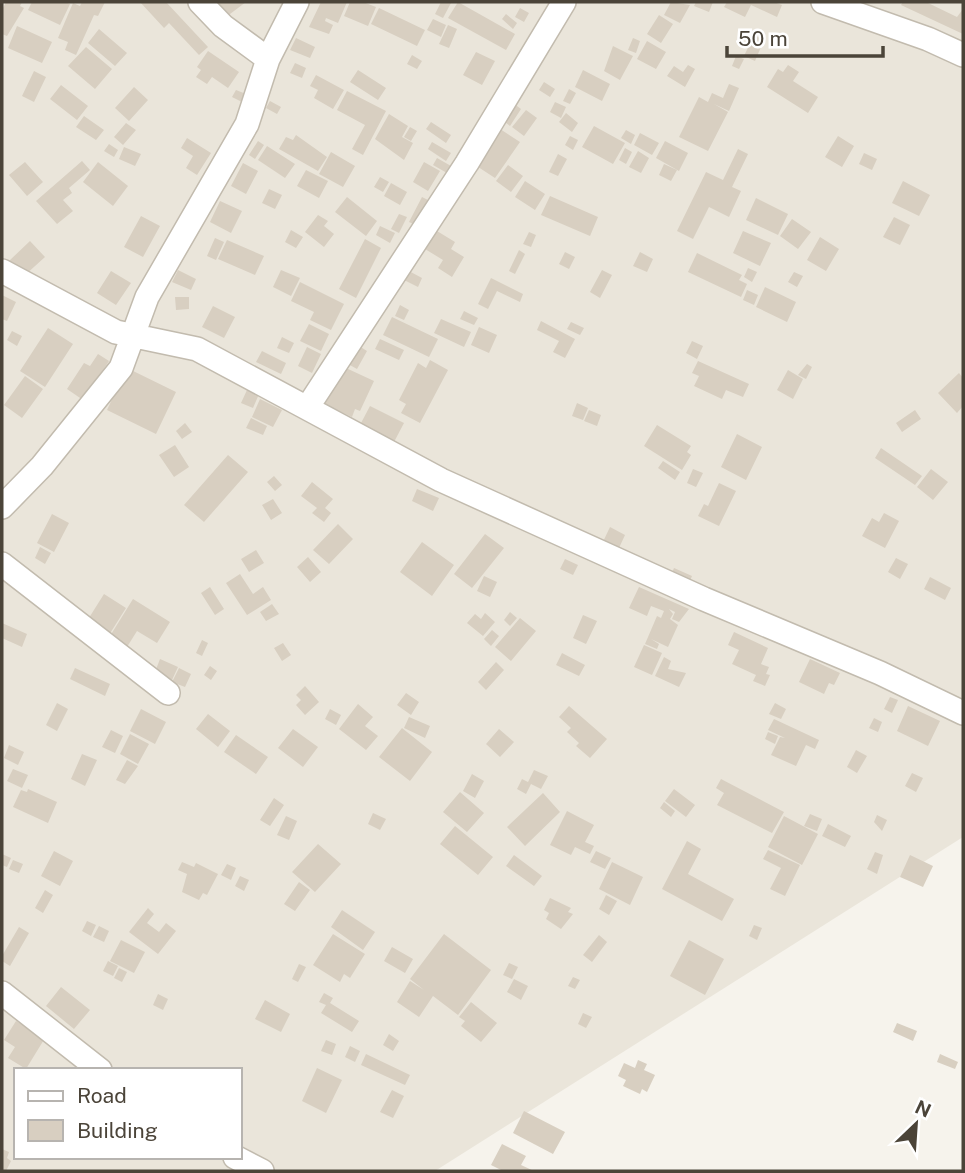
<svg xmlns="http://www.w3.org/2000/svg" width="965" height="1173" font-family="'Public Sans',sans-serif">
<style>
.residential{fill:#eae5da;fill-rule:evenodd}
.building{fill:#d8cfc1}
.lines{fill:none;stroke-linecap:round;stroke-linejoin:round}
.street-casing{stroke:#c2bbae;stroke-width:26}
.street{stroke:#fff;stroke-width:23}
</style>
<rect width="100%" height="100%" fill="#f6f3ec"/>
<path class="residential" d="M2,2H963V837L435,1171H2ZM16,1070H240V1157H16Z"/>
<path class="building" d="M6,2H22L20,6L24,8L7,36L2,34V10Z
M32,2H65L70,4L60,25L28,10Z
M82,2H105L98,16L94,15L76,55L65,50L68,42L58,38L73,3L80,6Z
M140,2H166L208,47L199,55L169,23L164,28Z
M214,2H246L226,17Z
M321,2H347L338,23L326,18L325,21L333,25L329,34L309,27Z
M350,2H363L376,7L368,26L344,16Z
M441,2L451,3L443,18L435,14Z
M458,2L515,34L506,50L448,18Z
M671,2L690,5L680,23L664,15Z
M696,2H713L709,12L694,6Z
M727,2H774L782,5L777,17L751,5L745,17L724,7Z
M903,2H926L957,17L963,9V34L901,5Z
M379,8L425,30L417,46L371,24Z
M520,8L529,13L524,22L515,17Z
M506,14L517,23L513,29L502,19Z
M659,15L673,24L661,43L647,34Z
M433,19L446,25L441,37L427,30Z
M448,25L457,29L449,48L439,44Z
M17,26L52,42L42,63L8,48Z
M99,29L127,53L115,66L88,43Z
M754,35L764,40L755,61L744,56Z
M296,38L315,47L310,58L290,50Z
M633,38L640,41L636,53L628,50Z
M647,41L666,52L656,69L637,59Z
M613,46L633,56L620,80L604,71Z
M86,47L112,69L95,89L68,66Z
M208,51L239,72L228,88L212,77L207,84L196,77L201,70L197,67Z
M476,52L495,61L482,85L463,75Z
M412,55L422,61L417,69L407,64Z
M736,56L744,59L739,69L732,66Z
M295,63L306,68L302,78L290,73Z
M688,65L695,69L685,87L667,76L674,66L683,72Z
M788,65L799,72L793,81L818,97L808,113L767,87L778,69L783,72Z
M358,70L386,88L378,100L350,82Z
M583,70L610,84L602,101L575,87Z
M34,71L46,77L34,102L22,96Z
M316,75L344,90L333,109L314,98L318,90L310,86Z
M544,82L555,89L550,97L539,90Z
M729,84L739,88L729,111L714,104L728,112L708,151L679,137L699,97L708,102L712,93L723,98Z
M61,85L88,106L77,120L50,99Z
M134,87L148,100L129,121L115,108Z
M569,89L576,93L570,104L563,101Z
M236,90L246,94L242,102L232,97Z
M347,91L386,111L363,155L352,149L365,125L337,110Z
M270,101L281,107L277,114L266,108Z
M555,102L566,107L561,118L550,112Z
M513,103L521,109L510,126L501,119Z
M526,110L537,118L524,136L512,127Z
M566,113L578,123L572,132L559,122Z
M389,114L408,126L402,137L413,143L404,160L375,139Z
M84,116L104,130L96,140L76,127Z
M431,122L451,135L446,143L426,129Z
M126,123L136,130L123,145L114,137Z
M594,126L625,143L613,164L582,147Z
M410,127L417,131L411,141L404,137Z
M497,127L520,142L495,178L472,163Z
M626,130L635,135L631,144L621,138Z
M640,133L659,143L652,155L634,145Z
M296,135L327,157L318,171L279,149L286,137L293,140Z
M570,136L578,140L573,150L565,145Z
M838,136L854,146L842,167L825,157Z
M187,138L211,153L197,175L186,168L193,156L181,148Z
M258,141L264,145L255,159L249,155Z
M665,141L688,153L679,171L656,158Z
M432,142L451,153L446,161L428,149Z
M109,144L118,150L114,157L104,151Z
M267,146L295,164L285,178L258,160Z
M124,147L141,154L135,166L119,159Z
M625,148L632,152L626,164L619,160Z
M738,149L748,154L732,187L741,191L729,217L709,207L693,239L677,231L706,172L723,180Z
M638,151L649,158L641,173L629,167Z
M331,152L355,166L343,187L319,174Z
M864,153L877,159L872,170L859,164Z
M558,154L567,159L558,176L549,172Z
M437,158L451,166L447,173L433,165Z
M82,161L90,170L69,188L72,193L63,200L73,211L57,224L36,201Z
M25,162L43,182L27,196L9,175Z
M98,162L128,186L113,206L83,182Z
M424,162L440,171L428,191L413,182Z
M243,163L258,171L246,194L231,186Z
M664,164L677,170L671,181L659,175Z
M508,165L523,176L511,192L496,181Z
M306,170L328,181L319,198L297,186Z
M380,177L389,182L383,192L374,187Z
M525,181L545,194L535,210L515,197Z
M903,181L930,195L919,216L892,203Z
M391,183L407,192L400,205L384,196Z
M269,189L282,195L275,209L262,203Z
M550,196L598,217L590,236L541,215Z
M347,197L377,221L366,236L335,212Z
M422,197L432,202L420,227L409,222Z
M756,198L788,214L778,235L746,220Z
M220,201L242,211L231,233L210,222Z
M399,214L407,217L399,233L391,229Z
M318,215L328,221L324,226L334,234L324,247L305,232Z
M141,216L160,226L143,257L124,247Z
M894,217L910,225L900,245L883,237Z
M792,219L811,232L798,249L780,236Z
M380,226L395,233L390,243L376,235Z
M291,230L303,237L296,248L285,242Z
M437,231L455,242L451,249L464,257L452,277L438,268L443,260L425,249Z
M743,231L771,243L760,266L733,253Z
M529,232L536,235L531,247L523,244Z
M820,237L839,249L826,271L807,260Z
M215,238L224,242L216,260L207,256Z
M365,239L381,248L356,298L339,289Z
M227,240L264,256L255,275L218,259Z
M30,241L45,257L24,276L9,261Z
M519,250L525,254L515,274L509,271Z
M565,252L575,257L569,269L559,264Z
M640,252L653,259L647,272L633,266Z
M697,253L742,275L739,280L747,284L741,297L688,272Z
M748,268L757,272L752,282L744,277Z
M178,270L196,279L191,290L172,282Z
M281,270L300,278L291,296L273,287Z
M407,270L422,278L418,287L402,279Z
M602,270L612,275L600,298L590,292Z
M111,271L131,283L116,305L97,293Z
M794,272L803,276L797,287L788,282Z
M491,278L523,294L520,302L497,291L488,309L478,304Z
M300,282L344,304L331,330L310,320L314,312L291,301Z
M765,287L796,302L787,322L756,307Z
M747,290L758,295L754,305L743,300Z
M2,295L16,302L7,321L2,319Z
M175,297H189V309L176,310Z
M400,305L409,310L404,320L395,316Z
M213,306L235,317L224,338L202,327Z
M464,311L478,318L474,325L460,319Z
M392,317L438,339L429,357L383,335Z
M441,319L471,332L464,347L434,333Z
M541,321L575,339L565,358L553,352L559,341L537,330Z
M571,322L584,328L580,335L567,329Z
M309,324L329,334L321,351L300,341Z
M479,327L497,335L489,353L471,345Z
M48,328L73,344L45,387L20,371Z
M12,331L22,336L17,346L7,340Z
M282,337L294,343L289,353L277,348Z
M380,339L404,350L399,360L375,349Z
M692,341L703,346L697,359L686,353Z
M359,346L367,351L357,369L348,364Z
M307,347L321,354L312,373L298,366Z
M262,351L286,363L281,374L256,362Z
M98,354L109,361L83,400L67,389L84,363L90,366Z
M430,360L448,370L420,423L401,413L406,404L399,400L418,363L426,368Z
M698,361L749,384L743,397L726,390L722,399L694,386L699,376L692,373Z
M807,364L812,367L806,379L798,375Z
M127,368L176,392L156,434L107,410Z
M346,368L374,381L360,411L355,409L352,417L325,404L337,373L342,376Z
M788,370L803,379L793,399L777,390Z
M959,373L963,378V406L957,413L938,393Z
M25,376L43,389L22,418L4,405Z
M247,390L259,394L253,408L241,403Z
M260,399L282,410L273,427L252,417Z
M577,403L588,408L583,420L572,416Z
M370,406L404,423L394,442L360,425Z
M589,410L601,415L597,426L584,421Z
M915,410L921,419L902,432L896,423Z
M251,418L267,426L263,435L246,428Z
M185,423L192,432L182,439L176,431Z
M657,425L691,446L687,452L691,455L682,470L644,446Z
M737,434L762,447L746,480L721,467Z
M175,445L189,467L174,477L159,455Z
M881,448L922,476L915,485L875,458Z
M228,455L248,472L204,522L184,505Z
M663,461L680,472L675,480L658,468Z
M693,469L703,473L696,487L687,483Z
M931,469L948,482L933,500L917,487Z
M274,476L282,485L275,491L267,482Z
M312,482L333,499L325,508L331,513L324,522L312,513L317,508L301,496Z
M719,483L736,491L719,526L698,516L704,504L708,506Z
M417,489L439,498L433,511L412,501Z
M273,499L282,513L271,520L262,505Z
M884,513L899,521L885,548L862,536L872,518L879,522Z
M52,514L69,523L54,552L37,543Z
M338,524L353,539L329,564L313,550Z
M610,527L625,535L619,548L601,546Z
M485,534L504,548L472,588L454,574Z
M422,542L454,565L432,596L400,572Z
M40,547L51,553L45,564L35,558Z
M256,550L264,563L249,572L241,559Z
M308,557L321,572L310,582L297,567Z
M896,558L908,564L900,579L888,572Z
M565,559L578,565L573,575L560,569Z
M674,568L692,576L689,583L671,575Z
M240,574L253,594L263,587L271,600L247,615L226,583Z
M484,576L497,582L490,597L477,591Z
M930,577L951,588L945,600L924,589Z
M210,587L224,609L215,615L201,593Z
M639,587L689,609L679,622L672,619L675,612L669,609L673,614L670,619L678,625L668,647L651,639L659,644L657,649L645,644L657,616L661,618L664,611L651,606L647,616L629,608Z
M104,594L126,608L109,635L87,621Z
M133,599L170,622L157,643L137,631L127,647L110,636Z
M272,604L279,614L266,621L260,612Z
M510,612L517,618L510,626L504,620Z
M485,613L495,622L483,636L467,623L475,614L481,619Z
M583,615L597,621L586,644L573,638Z
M520,618L536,631L511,661L495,647Z
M2,623L27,634L22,647L2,638Z
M492,630L499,636L491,646L484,639Z
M734,632L768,648L761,664L769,667L766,674L770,675L765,686L753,681L756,675L732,664L739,650L728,645Z
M202,640L208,643L202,656L196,653Z
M283,643L291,655L282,661L274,648Z
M644,645L662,653L652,675L634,667Z
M562,653L585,665L579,676L556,665Z
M664,657L671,661L668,669L686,673L679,687L655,676Z
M160,659L178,667L172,680L155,672Z
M810,659L840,673L834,685L829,683L824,694L799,682Z
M496,662L504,670L486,690L478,682Z
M210,666L217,671L211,680L204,675Z
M75,668L110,684L105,696L70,679Z
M179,668L191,674L185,687L172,682Z
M305,686L319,702L305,715L296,705L301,700L296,695Z
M406,693L419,702L411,715L397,705Z
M890,697L898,700L892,713L884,709Z
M57,703L68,709L57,731L46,725Z
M775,703L786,709L781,719L769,714Z
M358,704L373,717L365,726L378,736L366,750L339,729Z
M569,706L607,739L590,758L576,746L579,743L567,732L571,728L559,717Z
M908,706L940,721L928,746L897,731Z
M141,709L166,722L155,744L130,731Z
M330,709L341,715L336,725L325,719Z
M208,714L230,731L218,747L196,729Z
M409,717L430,726L425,738L404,728Z
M874,718L882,722L878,732L869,728Z
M774,719L819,740L815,749L806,745L796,766L771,755L780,737L785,738L768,730Z
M402,728L432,752L410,781L379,757Z
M293,729L318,747L303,767L278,748Z
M499,729L514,742L500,757L486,744Z
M111,730L123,736L115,753L102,747Z
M768,732L778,736L775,744L765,739Z
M130,734L149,744L138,764L120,754Z
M236,735L268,757L256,774L224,752Z
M9,745L24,752L18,765L4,758Z
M856,750L867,756L857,773L847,767Z
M82,754L97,760L85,786L71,779Z
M127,760L138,766L125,784L116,780Z
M13,769L28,775L22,788L7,781Z
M534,770L548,776L541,789L531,784L526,794L517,789L522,779L528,782Z
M912,773L923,778L916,792L905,786Z
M472,774L484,781L475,798L463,791Z
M721,779L784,812L772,833L717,805L724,793L716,788Z
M28,789L57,802L48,823L13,807L21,790L27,792Z
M674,789L695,805L686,817L665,801Z
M460,792L484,813L467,832L443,812Z
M543,793L560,812L525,846L507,827Z
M274,798L284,805L270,826L260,820Z
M664,802L675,811L671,817L660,808Z
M567,811L594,825L585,842L594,846L590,854L575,847L571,855L550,845Z
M373,813L386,819L380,830L368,824Z
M810,814L822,819L817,831L804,826Z
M877,815L887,820L882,831L874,822Z
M286,816L297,821L289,840L277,835Z
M784,816L818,834L802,865L768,847Z
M828,824L851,836L845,847L822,836Z
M455,826L493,857L478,875L440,844Z
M687,841L701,849L688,874L734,899L722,921L662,889Z
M318,844L341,864L315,892L292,872Z
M768,850L800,865L785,896L770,889L781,868L763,859Z
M54,851L73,861L60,886L41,876Z
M596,851L611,858L605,869L590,862Z
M875,852L883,855L877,874L867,869Z
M2,854L11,858L7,867L2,865Z
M514,855L542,876L534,886L506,866Z
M910,855L933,866L923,887L900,877Z
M13,860L23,864L19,873L9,869Z
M182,862L194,867L196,863L218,874L207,895L203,893L199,900L182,892L187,874L178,870Z
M612,862L643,877L630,905L599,889Z
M227,864L236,868L231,880L221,875Z
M240,876L249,880L244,891L235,886Z
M299,882L310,890L295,911L284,904Z
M45,890L53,895L43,913L35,908Z
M606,895L617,901L609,915L599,909Z
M550,898L571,908L568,912L573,914L561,929L546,919L549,913L544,910Z
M148,908L154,914L147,923L159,932L166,923L176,931L158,954L129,932Z
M342,910L375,932L363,950L331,927Z
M87,921L96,925L91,936L82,931Z
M754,925L762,928L757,940L749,936Z
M99,926L109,931L104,942L93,937Z
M19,927L29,933L10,966L2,961V956Z
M333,934L365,954L350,978L344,974L340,982L313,965Z
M444,934L491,970L458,1015L433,996L419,1017L397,1002L410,981L424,990L410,979Z
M599,935L607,942L592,962L583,955Z
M121,940L145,952L134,973L110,961Z
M689,940L724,959L705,995L670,976Z
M392,947L413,959L405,973L384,961Z
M108,961L118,966L113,976L103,971Z
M509,963L518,967L512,979L503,975Z
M299,964L306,967L298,982L292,979Z
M119,968L127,972L122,982L114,978Z
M573,977L580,980L575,989L568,986Z
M514,979L528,986L521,1000L507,992Z
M61,987L90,1010L74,1029L46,1006Z
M324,993L333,998L330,1003L359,1021L352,1032L321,1013L326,1005L319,1002Z
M158,994L168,999L163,1010L153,1005Z
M265,1000L290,1014L281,1032L255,1019Z
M471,1002L497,1023L481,1042L461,1026L465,1021L459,1017Z
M583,1013L592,1017L586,1028L578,1024Z
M16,1021L45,1038L26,1069L8,1058L15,1047L4,1040Z
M897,1023L917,1031L913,1041L893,1032Z
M389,1034L399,1041L393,1051L383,1045Z
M326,1040L336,1044L332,1055L321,1051Z
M350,1046L360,1051L355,1062L345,1057Z
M366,1054L410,1075L405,1085L361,1065Z
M940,1054L958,1062L955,1069L937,1062Z
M638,1060L647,1064L644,1070L655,1075L647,1092L642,1089L640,1094L623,1086L626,1080L618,1076L624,1063L635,1068Z
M317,1068L342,1080L326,1113L302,1101Z
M392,1090L404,1096L393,1118L380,1112Z
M524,1111L565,1132L553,1154L513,1133Z
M502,1144L526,1156L521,1165L534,1171H503L491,1165Z
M2,1149L9,1152L7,1158L11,1161L6,1171H2Z"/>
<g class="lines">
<defs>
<path id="street" d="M200,2L223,26L268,59
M823,2L928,39L963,55
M2,271L116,332L197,349L441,480L704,599L880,673L963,713
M307,408L467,163L564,2
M2,507L42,466L121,368L147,297L247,124L268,59L297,2
M2,564L168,693
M2,993L100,1070
M235,1157L262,1171"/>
</defs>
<use href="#street" class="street-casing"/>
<use href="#street" class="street"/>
</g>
<rect width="965" height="1173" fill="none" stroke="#4b4439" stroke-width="7"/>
<rect x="14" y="1068" width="228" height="91" fill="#ffffff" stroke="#b7b4b0" stroke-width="2"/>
<rect x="28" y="1091" width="35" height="10" fill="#ffffff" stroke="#b7b4b0" stroke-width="2"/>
<text x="77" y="1103" font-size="21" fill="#4b4439">Road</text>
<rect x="28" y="1120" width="35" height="21" fill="#d8cfc1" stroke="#b7b4b0" stroke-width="2"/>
<text x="77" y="1138" font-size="21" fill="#4b4439">Building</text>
<g transform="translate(916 1124) rotate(25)" stroke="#ffffff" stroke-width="5" paint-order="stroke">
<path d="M0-5L12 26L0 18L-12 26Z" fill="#4b4439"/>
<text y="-10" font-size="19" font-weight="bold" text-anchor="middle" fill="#4b4439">N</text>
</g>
<path d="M727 46v10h156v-10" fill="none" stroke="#4b4439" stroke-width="3.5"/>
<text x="738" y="46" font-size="21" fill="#4b4439" stroke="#ffffff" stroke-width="5" paint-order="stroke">50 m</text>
</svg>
